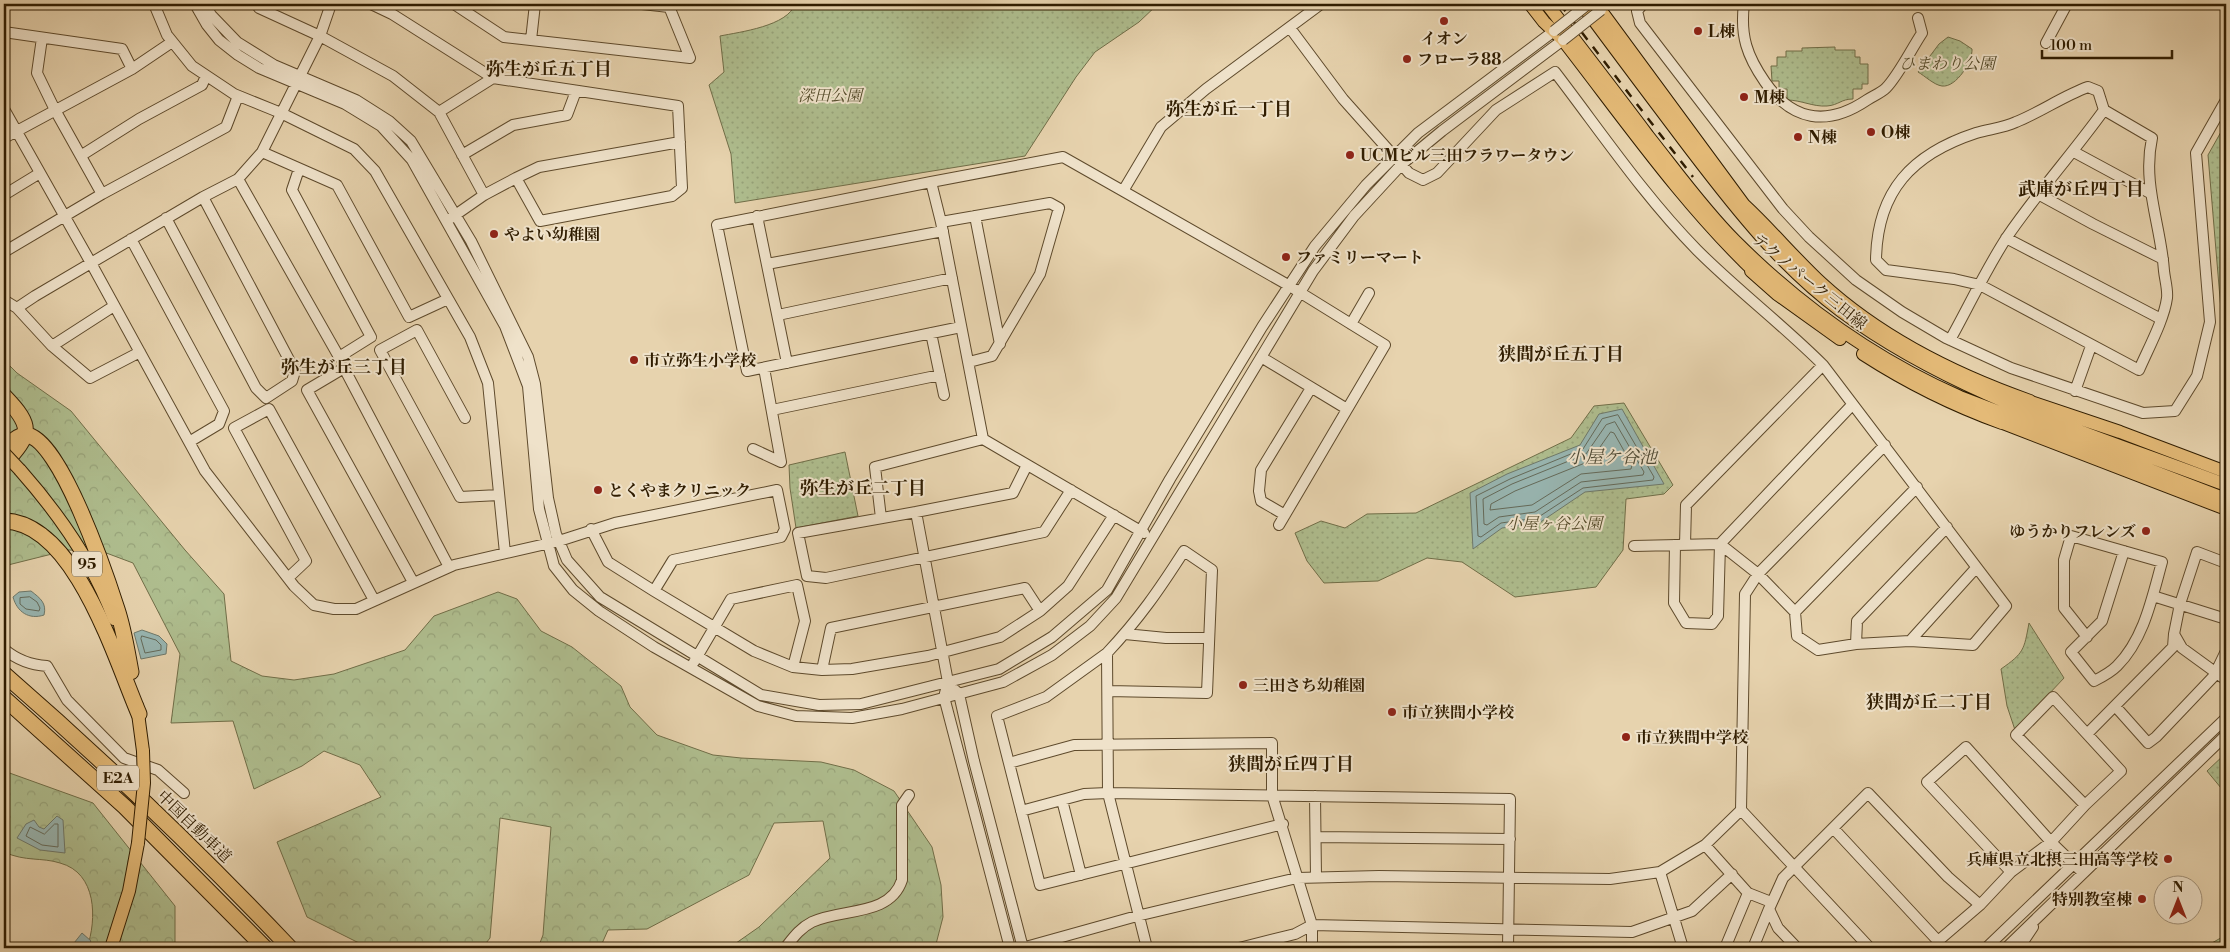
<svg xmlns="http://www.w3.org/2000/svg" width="2230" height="952" font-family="'Libre Bodoni','Noto Serif JP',serif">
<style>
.forest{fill:url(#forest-crowns);stroke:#706e48}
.park{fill:url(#park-dots);stroke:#706e48}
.garden{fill:#afbe8f;stroke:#706e48}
.water{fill:#98b6b2;stroke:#6e796b}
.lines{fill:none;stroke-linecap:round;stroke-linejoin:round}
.shore{stroke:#646a5a;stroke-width:1}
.minor-casing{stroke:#5e4a2c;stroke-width:12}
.major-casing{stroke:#301d01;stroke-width:14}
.highway-casing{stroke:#301d01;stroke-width:17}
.minor{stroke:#efe2ca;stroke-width:10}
.major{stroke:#e4ba77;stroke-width:12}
.highway{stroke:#e4ba77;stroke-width:15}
.rail{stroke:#301d01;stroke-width:2.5;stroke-dasharray:9 9;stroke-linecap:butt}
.minor-bridge-casing{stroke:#5e4a2c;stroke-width:12;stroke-linecap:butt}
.major-bridge-casing{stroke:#301d01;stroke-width:14;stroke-linecap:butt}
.minor-bridge{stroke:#efe2ca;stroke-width:10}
.major-bridge{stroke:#e4ba77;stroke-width:12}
.poi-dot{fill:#8f2418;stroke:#efe2ca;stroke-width:2}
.labels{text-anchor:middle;stroke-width:4;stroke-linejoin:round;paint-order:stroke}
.shield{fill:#efe2ca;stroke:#69583d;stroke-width:1}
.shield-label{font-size:15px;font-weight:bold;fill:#301d01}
.poi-label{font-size:16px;font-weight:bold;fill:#301d01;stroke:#efe2ca;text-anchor:start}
.park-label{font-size:16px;font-style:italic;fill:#564d2c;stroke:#efe2ca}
.street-label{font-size:16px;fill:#301d01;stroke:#efe2ca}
.neighbourhood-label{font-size:18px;font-weight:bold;fill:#301d01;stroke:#efe2ca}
.water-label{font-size:18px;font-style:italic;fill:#4f4b36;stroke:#efe2ca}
</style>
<defs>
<pattern id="forest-crowns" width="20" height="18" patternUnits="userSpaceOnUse" patternTransform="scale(1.25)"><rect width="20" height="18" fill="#afbe8f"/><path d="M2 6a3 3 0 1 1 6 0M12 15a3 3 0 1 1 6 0" fill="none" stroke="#97a37a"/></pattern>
<pattern id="park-dots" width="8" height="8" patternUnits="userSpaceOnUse" patternTransform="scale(1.25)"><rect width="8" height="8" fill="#afbe8f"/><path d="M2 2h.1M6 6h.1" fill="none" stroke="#97a37a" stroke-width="1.8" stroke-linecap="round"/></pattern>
</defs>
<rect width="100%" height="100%" fill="#e7d3ae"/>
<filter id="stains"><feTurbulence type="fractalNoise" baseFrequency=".004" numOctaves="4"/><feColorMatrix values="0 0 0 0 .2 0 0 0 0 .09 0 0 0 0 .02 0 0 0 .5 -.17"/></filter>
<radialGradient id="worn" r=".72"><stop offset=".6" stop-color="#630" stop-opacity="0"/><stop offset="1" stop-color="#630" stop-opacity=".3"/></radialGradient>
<path class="forest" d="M4,360L17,373L71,411L185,550L224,594L231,661L262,676L294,680L334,674L405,650L434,616L498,592L517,599L541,631L572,647L621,686L630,707L657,735L713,755L741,758L821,762L854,770L894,791L932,847L941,885L943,917L935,948H729L759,927L830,858L823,821L774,823L749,875L647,929L608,930L600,948H538L543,935L551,827L500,818L490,938L482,948H369L307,917L277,842L381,797L360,765L324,751L302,766L254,789L233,721L171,723L180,654L133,563L101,551L68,550L4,566Z
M4,771L93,803L175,906V948H87C97,919 97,873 60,863C41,857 26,862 4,852Z"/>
<path class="park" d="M795,4H1158L1139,22L1095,52L1076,77L1025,156L735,203L731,154L709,85L724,72L720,36C740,32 788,26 795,4Z
M1948,37L1960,41L1972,49C1973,61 1956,88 1942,86C1934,85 1925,76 1918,72L1939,44Z
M1835,47V50H1855V57H1860V64H1868V84H1862V89H1853V99C1841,99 1839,105 1827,106C1813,107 1801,100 1787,100V89H1779V81H1772L1771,66H1777V57H1786V51H1802V48Z
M2226,123V320L2222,322L2208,155Z
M1624,403L1673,485L1664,494L1626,499L1623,550L1596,587L1515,597L1462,562L1427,558L1378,581L1324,583L1307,561L1295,533L1321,521L1345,528L1367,514L1416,513L1571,438L1594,406Z
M845,452L858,516L796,528L790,488L789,465Z
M2029,623L2064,678L2015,730L2007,706L2001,669C2024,653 2024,650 2029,623Z
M2226,753V794L2207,771Z"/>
<path class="garden" d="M2226,935V948H2203Z"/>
<path class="water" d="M1622,409L1664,484L1585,492L1539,523L1502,528L1473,549L1470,493L1507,474L1580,445L1599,414Z
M31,591C40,598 47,603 44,615C29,620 17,612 13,597L19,592Z
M142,630L159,636L167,644L166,654L141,659L134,633Z
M57,816L63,820L65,853L40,850L17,838L26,824L34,820L39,827L44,829Z
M82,933L91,941L86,948H70Z"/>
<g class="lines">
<path class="shore" d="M1618,415L1654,477L1653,480L1583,488L1537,518L1501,523L1481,537L1478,536L1476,496L1510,479L1583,449L1602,419Z
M1615,422L1644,472L1643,475L1581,482L1535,512L1499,517L1487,525L1484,524L1483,499L1512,484L1586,454L1606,425Z
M1611,432L1614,433L1632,465L1631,469L1581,474L1532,505L1490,510L1491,504L1515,491L1590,461Z
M30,597L37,602L40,608L39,611L26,609L20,604V598Z
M142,636L156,640L161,645V650L145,653L141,639Z
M55,824H58V847L42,845L26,836L30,827L44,834Z"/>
<defs>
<path id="minor" d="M154,4L167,35L192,66L234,94L281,113L354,149L375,171L470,337L488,383L505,553
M195,4L207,25L219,40L238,55L259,68L345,104L381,126L412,160L505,326L528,386L539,509L554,566L573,590L599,611L654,647L758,706L796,716L852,718L902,709L1003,682L1052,655L1090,626L1116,598L1313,271L1354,216L1402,164L1442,131L1563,40
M205,4L211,15L237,42L274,65L356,100L389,121L411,141L471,241L528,357L535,384L548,498L556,534L567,560L600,597L761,695L819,705L861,704L999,669L1052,637L1107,590L1170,479L1262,327L1315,246L1366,185L1418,133L1554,31
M256,4L259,8L320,36L393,76L439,112L484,195
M371,4L392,14L493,78L678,106L682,188L672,196L540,221L516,178L539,167L680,142
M454,4L504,37L690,58L668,4
M642,4L669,7
M1643,4L1637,11L1640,23L1783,209L1809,237L1856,280L1902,312L1946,338L2011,368L2143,413L2175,411L2197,376L2210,322L2196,153L2226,100
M1744,4C1740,36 1747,56 1765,82C1792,121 1827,127 1867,100C1873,96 1881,93 1886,88C1898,76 1912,48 1922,33L1918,18
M1290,28L1343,99L1409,173L1423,180L1437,173L1496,110L1555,72C1601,132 1644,196 1697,250C1737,290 1783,325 1823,365L2006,606L1973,645L1910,641L1856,644L1818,650L1797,636L1795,612L1758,574L1720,544L1634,546
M4,32L122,49L132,69
M42,38L37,73L55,110L102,194
M531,40L535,4
M2046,43L2067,4
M4,109L91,263L205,471L294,586L314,605L334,609H356L454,565L559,541L615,523L777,490L785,529L781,537L673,560L654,591
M439,112L493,78
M4,138L132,69L172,42
M262,152L337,185L409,317L448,299
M2074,152L2150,193
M82,155L139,119L202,85L206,76
M462,155L513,125L567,115L576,91
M238,179L339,357L371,337L292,190L299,169
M931,182L717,225L747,371L961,327
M1123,191L1063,157L931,182L941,222L983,439L1144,533
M2038,194L2093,224L2163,259
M4,195L40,173
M757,216L787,363
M975,216L1000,344
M166,218L256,388L266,398L292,381L295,371L203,197
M451,218L484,195L516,178
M941,222L1050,203L1059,208L1040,274L992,356L969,362
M2006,238L2161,319
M131,239L224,411L219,424L189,442
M4,252L102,194L226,127L238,96
M767,264L943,231
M4,300L17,308L52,346L90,378L140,352
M17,308L35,296L203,197L238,179L262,152L320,36L331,4
M778,315L952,278
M1351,324L1369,293
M931,333L944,395
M1950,340C1969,306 1986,269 2007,237C2037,193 2073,153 2104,110L2152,138C2142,185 2161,225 2164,271C2165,280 2168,290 2167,298C2164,320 2148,349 2139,370L1980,285L1954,279L1886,270L1876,260C1877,191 1912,154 1976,133C1989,129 2003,128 2016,122C2041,112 2063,96 2088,87L2098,91L2104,110
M52,346L114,306
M1261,357L1347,409
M764,368L781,462
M2075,391L2091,346
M772,410L940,375
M465,418L417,330L380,350L460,497L499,495
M753,449L781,462
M916,512L798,533L807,576L826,578L1044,532L1071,490
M1285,515L1261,501L1259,491L1261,470L1311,388
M881,518L875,467L983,439
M1279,525L1385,345L1288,285L1123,191L1161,127L1206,89L1321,4
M591,529L608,562L654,591L754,651L793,667L822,670L852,669L928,656L1000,637L1040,611L1068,586L1114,515
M1675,545L1674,603L1686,623L1712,624L1718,616L1720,544L1852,405
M1685,545L1686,505L1823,365
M2226,563L2197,552L2180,604L2174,634L2182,648L2226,680
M288,578L306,561L234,428L269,409L374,600
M413,582L307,390L344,368L449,567
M2153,596L2226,619
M1795,612L1917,487
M1125,634L1166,638H1209
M2087,637L2064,608V560L2071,536L2162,562C2152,598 2144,639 2117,666C2111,672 2102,677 2094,681L2071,652L2102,621L2124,551
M1910,641L1976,568
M1856,644L1857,621L1947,527
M4,649C17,660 30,665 47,666L67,700L124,758L158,770L184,793
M1107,653L1046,697L997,716L1040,885L1283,824
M694,662L731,599L797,585L805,621L793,667
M822,670L831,628L1025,588L1040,611
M955,690L959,694L974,761L1023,948
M1108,691L1207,693L1212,570L1184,551C1159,590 1139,619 1107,653L1108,793L1147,948
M2053,697L2121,771L2085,805L2016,735Z
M2115,706L2148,743L2156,737L2214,676L2226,651
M2088,733L2173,647L2174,634
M1009,763L1074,745L1272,743V795L1312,925L1632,932L1692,911L1732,874
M1315,796L1316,877
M1062,800L1081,875
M1741,810L1870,948
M1021,811L1084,794L1108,793L1510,799L1508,948
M1833,828L1938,941L1980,905L2011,872L2051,842L2085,805
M1316,837L1510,839
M1705,845L1748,893L1771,902
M1660,872L1683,948
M2011,872L1927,782L1966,747L2051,842L2083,873
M785,948C793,938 800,928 812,922C841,908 890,917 902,880V805L909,795
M1010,948L944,697L948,682L916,512L1013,493L1027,465
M1022,948L1137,916L1297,878L1379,876L1610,879L1660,872L1705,845L1741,810L1745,594L1758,574L1885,445
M1239,948L1295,934L1312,925V948
M1725,948L1748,893
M1753,948L1769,909
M1797,948L1778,928L1769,909L1783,878L1868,793L1948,877L1980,905
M1986,948L2226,718
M2006,948L2226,735
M2019,948L2033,927"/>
<path id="major" d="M1530,4L1544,22L1563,40C1626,121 1684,205 1758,275
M1547,4C1581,48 1615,92 1648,136C1676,171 1703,209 1735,241C1799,305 1876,360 1960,397L2226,499
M1582,4C1618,53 1655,102 1692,151C1737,210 1781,266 1841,311C1956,396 2095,435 2226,485
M1596,4L1744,205
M1744,205C1771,230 1795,259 1822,284C1880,337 1956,375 2030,401
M1751,271L1777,294L1840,339
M1863,354C1908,383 1952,405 2002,423
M2022,399L2120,432L2226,472
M1995,420L2226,509
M20,470C58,513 94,564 114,619
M137,706L143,751
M111,948L129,891L138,843"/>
<path id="highway" d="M4,396C34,427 31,434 4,464
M4,449C10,443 18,435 26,435C60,437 107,578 117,609C124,630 127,651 131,672
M4,521C75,522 116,661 139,714
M4,674C104,761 199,852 290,948
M4,698L125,807L265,948"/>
</defs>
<use href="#minor" class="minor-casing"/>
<use href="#major" class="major-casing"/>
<use href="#highway" class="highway-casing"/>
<use href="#minor" class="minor"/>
<use href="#major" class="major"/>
<use href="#highway" class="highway"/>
<path class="rail" d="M1560,4L1693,177"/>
<defs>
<path id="minor-bridge" d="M1554,31L1588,4
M1563,40L1601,10"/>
<path id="major-bridge" d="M4,453L20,470
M138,843L144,783L143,751"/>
</defs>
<use href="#minor-bridge" class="minor-bridge-casing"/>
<use href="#major-bridge" class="major-bridge-casing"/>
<use href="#minor-bridge" class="minor-bridge"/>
<use href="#major-bridge" class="major-bridge"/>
</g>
<g class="poi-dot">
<circle cx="1444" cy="21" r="5"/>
<circle cx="1698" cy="31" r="5"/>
<circle cx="1407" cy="59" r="5"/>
<circle cx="1744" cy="97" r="5"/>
<circle cx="1871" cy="132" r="5"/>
<circle cx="1798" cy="137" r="5"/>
<circle cx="1350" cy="155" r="5"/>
<circle cx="494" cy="234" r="5"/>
<circle cx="1286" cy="257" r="5"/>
<circle cx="634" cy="360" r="5"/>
<circle cx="598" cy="490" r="5"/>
<circle cx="2146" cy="531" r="5"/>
<circle cx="1243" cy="685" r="5"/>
<circle cx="1392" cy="712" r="5"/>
<circle cx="1626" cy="737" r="5"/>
<circle cx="2168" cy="859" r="5"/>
<circle cx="2142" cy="899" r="5"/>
</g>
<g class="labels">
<g class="shield">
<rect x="72" y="551.5" width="30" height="25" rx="4"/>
<rect x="97" y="765.5" width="42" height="25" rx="4"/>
</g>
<g class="shield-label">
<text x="87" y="569">95</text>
<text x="118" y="783">E2A</text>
</g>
<g class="poi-label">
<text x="1708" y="37">L棟</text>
<text x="1444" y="44" text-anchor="middle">イオン</text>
<text x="1417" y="65">フローラ88</text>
<text x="1754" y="103">M棟</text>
<text x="1881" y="138">O棟</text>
<text x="1808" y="143">N棟</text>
<text x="1360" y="161">UCMビル三田フラワータウン</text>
<text x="504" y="240">やよい幼稚園</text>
<text x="1296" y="263">ファミリーマート</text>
<text x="644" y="366">市立弥生小学校</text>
<text x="608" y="496">とくやまクリニック</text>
<text x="2136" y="537" text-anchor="end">ゆうかりフレンズ</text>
<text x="1253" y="691">三田さち幼稚園</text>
<text x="1402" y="718">市立狭間小学校</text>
<text x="1636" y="743">市立狭間中学校</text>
<text x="2158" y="865" text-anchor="end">兵庫県立北摂三田高等学校</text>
<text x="2132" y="905" text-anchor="end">特別教室棟</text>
</g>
<g class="park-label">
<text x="1947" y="69">ひまわり公園</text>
<text x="830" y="101">深田公園</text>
<text x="1554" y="529">小屋ヶ谷公園</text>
</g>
<g class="street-label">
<text transform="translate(1810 281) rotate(39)" y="6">テクノパーク三田線</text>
<text transform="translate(195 826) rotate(44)" y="6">中国自動車道</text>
</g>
<g class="neighbourhood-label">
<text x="549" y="75">弥生が丘五丁目</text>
<text x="1229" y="115">弥生が丘一丁目</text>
<text x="2081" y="195">武庫が丘四丁目</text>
<text x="1561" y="360">狭間が丘五丁目</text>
<text x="344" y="373">弥生が丘三丁目</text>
<text x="863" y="494">弥生が丘二丁目</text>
<text x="1929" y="708">狭間が丘二丁目</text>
<text x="1291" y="770">狭間が丘四丁目</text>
</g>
<g class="water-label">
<text x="1612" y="463">小屋ケ谷池</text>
</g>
</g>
<rect width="2230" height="952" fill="none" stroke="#e7d3ae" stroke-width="20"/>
<rect x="5" y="5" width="2220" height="942" fill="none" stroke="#301d01" stroke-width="2.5"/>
<rect x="10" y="10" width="2210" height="932" fill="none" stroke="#301d01"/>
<g transform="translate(2178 900)"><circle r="24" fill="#efe2ca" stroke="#a3937a"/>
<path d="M0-4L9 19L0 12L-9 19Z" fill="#8f2418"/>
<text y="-8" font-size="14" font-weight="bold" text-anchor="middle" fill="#301d01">N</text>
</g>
<path d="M2042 50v8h130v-8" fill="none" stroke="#301d01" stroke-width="2.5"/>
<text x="2050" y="50" font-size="15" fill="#301d01" stroke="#efe2ca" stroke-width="4" paint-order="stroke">100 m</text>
<rect width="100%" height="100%" filter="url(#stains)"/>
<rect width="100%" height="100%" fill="url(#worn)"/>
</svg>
